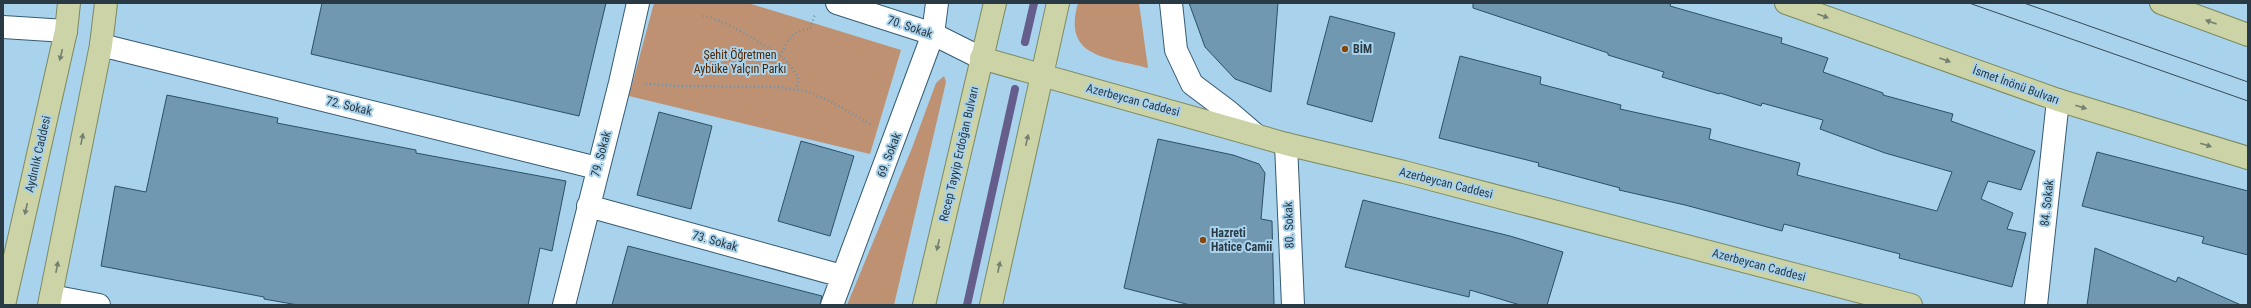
<svg xmlns="http://www.w3.org/2000/svg" width="2251" height="308" font-family="'Roboto Condensed',sans-serif">
<style>
.green{fill:#be9172}
.lines{fill:none;stroke-linecap:round;stroke-linejoin:round}
.stream{stroke:#655e8c;stroke-width:8}
.building{fill:#7198b1;stroke:#2b5167}
.minor-casing{stroke:#355b72;stroke-width:24}
.major-casing{stroke:#7c8a5f;stroke-width:24}
.path{stroke:#7391a5;stroke-width:2.5;stroke-dasharray:1 3;stroke-linecap:butt}
.minor{stroke:#fff;stroke-width:22}
.major{stroke:#cbd3a7;stroke-width:22}
.tram{stroke:#364a55;stroke-width:1}
.oneway{fill:#727f71}
.poi-dot{fill:#86470b;stroke:#a9d2ec;stroke-width:1.5}
.labels{text-anchor:middle;stroke-width:4;stroke-linejoin:round;paint-order:stroke}
.street-label{font-size:12px;fill:#293a44;stroke:#a9d2ec}
.poi-label{font-size:12px;font-weight:bold;fill:#293a44;stroke:#a9d2ec;text-anchor:start}
.park-label{font-size:12px;fill:#4e2602;stroke:#a9d2ec}
</style>
<rect width="100%" height="100%" fill="#a9d2ec"/>
<path class="green" d="M654,3H748L901,50L870,154L629,96Z
M1078,3H1139L1148,68C1107,57 1062,58 1078,3Z
M944,76L946,82L894,305H847L912,148L936,83Z"/>
<g class="lines">
<path class="stream" d="M1025,42L1034,3
M967,305L1015,89"/>
</g>
<path class="building" d="M322,3H606L579,116L311,54Z
M1189,3H1278L1271,92L1235,79L1205,47Z
M1473,3H1671L1670,6L1782,38L1781,43L1828,58L1823,72L1883,93V95L1953,114L1951,121L2035,151L2021,190L1988,181L1981,199L2013,213L2007,229L2026,233L2012,287L1899,258L1900,254L1784,224L1782,231L1685,205L1619,190L1620,188L1538,166L1539,163L1439,138L1460,56L1541,77L1540,84L1621,105L1620,109L1711,129L1709,139L1800,163L1797,175L1937,211L1952,172L1885,153L1820,129L1823,120L1762,103L1761,106L1720,93L1719,94L1662,77L1664,72L1608,55V53L1473,8Z
M1330,16L1395,33L1372,122L1307,104Z
M167,95L278,118L277,123L416,150V153L566,181L552,251L540,248L528,305H298L264,299V297L101,266L115,186L146,192Z
M659,112L712,126L691,209L637,195Z
M1158,139L1233,155L1259,164L1265,173L1261,219L1272,221L1274,305H1190L1124,288Z
M801,141L854,156L830,236L778,221Z
M2097,152L2248,191V255L2202,243L2204,237L2082,206Z
M1363,200L1510,236L1563,252L1547,305H1520L1470,290L1469,297L1345,267Z
M628,246L822,296L820,305H612Z
M2095,248L2176,282L2178,277L2241,305H2087Z"/>
<g class="lines">
<defs>
<path id="minor" d="M837,3L933,34L981,58
M1171,3L1176,50L1192,84L1228,111L1256,135
M3,27L66,31
M101,45L597,168
M1286,144L1293,305
M588,206L842,276
M51,296L99,305
M564,305L620,83L638,3
M832,305L933,34L937,3
M2036,305L2058,100"/>
<path id="major" d="M1786,3L2058,100L2248,158
M2161,3L2248,35
M981,58L1286,144L1404,172L1911,305
M4,305L66,31L69,3
M49,305L101,45L106,3
M924,305L995,3
M991,305L1058,3"/>
</defs>
<use href="#minor" class="minor-casing"/>
<use href="#major" class="major-casing"/>
<path class="path" d="M703,16C720,17 765,45 780,56C788,62 794,70 799,80L795,89
M780,56C787,42 793,29 810,29L815,14
M646,84L680,86L779,87L806,91L834,103L872,125"/>
<use href="#minor" class="minor"/>
<use href="#major" class="major"/>
<path class="tram" d="M1969,3L2248,101
M2024,3L2248,82"/>
</g>
<defs><path id="oneway-solid" d="M-6-.8H1V-3.2L6.5 0L1 3.2V.8H-6Z"/></defs>
<g class="oneway">
<use href="#oneway-solid" transform="translate(1823 16) rotate(20)"/>
<use href="#oneway-solid" transform="translate(2211 22) rotate(-160)"/>
<use href="#oneway-solid" transform="translate(61 55) rotate(103)"/>
<use href="#oneway-solid" transform="translate(1945 60) rotate(20)"/>
<use href="#oneway-solid" transform="translate(2081 107) rotate(17)"/>
<use href="#oneway-solid" transform="translate(82 139) rotate(-79)"/>
<use href="#oneway-solid" transform="translate(1027 140) rotate(-78)"/>
<use href="#oneway-solid" transform="translate(2206 145) rotate(17)"/>
<use href="#oneway-solid" transform="translate(26 209) rotate(103)"/>
<use href="#oneway-solid" transform="translate(938 245) rotate(103)"/>
<use href="#oneway-solid" transform="translate(57 267) rotate(-79)"/>
<use href="#oneway-solid" transform="translate(999 267) rotate(-78)"/>
</g>
<g class="poi-dot">
<circle cx="1345" cy="49" r="4"/>
<circle cx="1203" cy="240" r="4"/>
</g>
<g class="labels">
<g class="street-label">
<text transform="translate(910 27) rotate(19)" y="4">70. Sokak</text>
<text transform="translate(2016 85) rotate(20)" y="4">İsmet İnönü Bulvarı</text>
<text transform="translate(1133 100) rotate(15)" y="4">Azerbeycan Caddesi</text>
<text transform="translate(349 106) rotate(14)" y="4">72. Sokak</text>
<text transform="translate(38 154) rotate(-77)" y="4">Aydınlık Caddesi</text>
<text transform="translate(601 154) rotate(-75)" y="4">79. Sokak</text>
<text transform="translate(959 154) rotate(-77)" y="4">Recep Tayyip Erdoğan Bulvarı</text>
<text transform="translate(889 155) rotate(-69)" y="4">69. Sokak</text>
<text transform="translate(1446 183) rotate(14)" y="4">Azerbeycan Caddesi</text>
<text transform="translate(2047 203) rotate(-84)" y="4">84. Sokak</text>
<text transform="translate(1289 225) rotate(-92)" y="4">80. Sokak</text>
<text transform="translate(715 241) rotate(16)" y="4">73. Sokak</text>
<text transform="translate(1759 265) rotate(15)" y="4">Azerbeycan Caddesi</text>
</g>
<g class="poi-label">
<text x="1353" y="53">BİM</text>
<text x="1211" y="237">Hazreti<tspan x="1211" dy="14">Hatice Camii</tspan></text>
</g>
<g class="park-label">
<text x="740" y="59">Şehit Öğretmen<tspan x="740" dy="14">Aybüke Yalçın Parkı</tspan></text>
</g>
</g>
<rect width="2251" height="308" fill="none" stroke="#293a44" stroke-width="8"/>
</svg>
